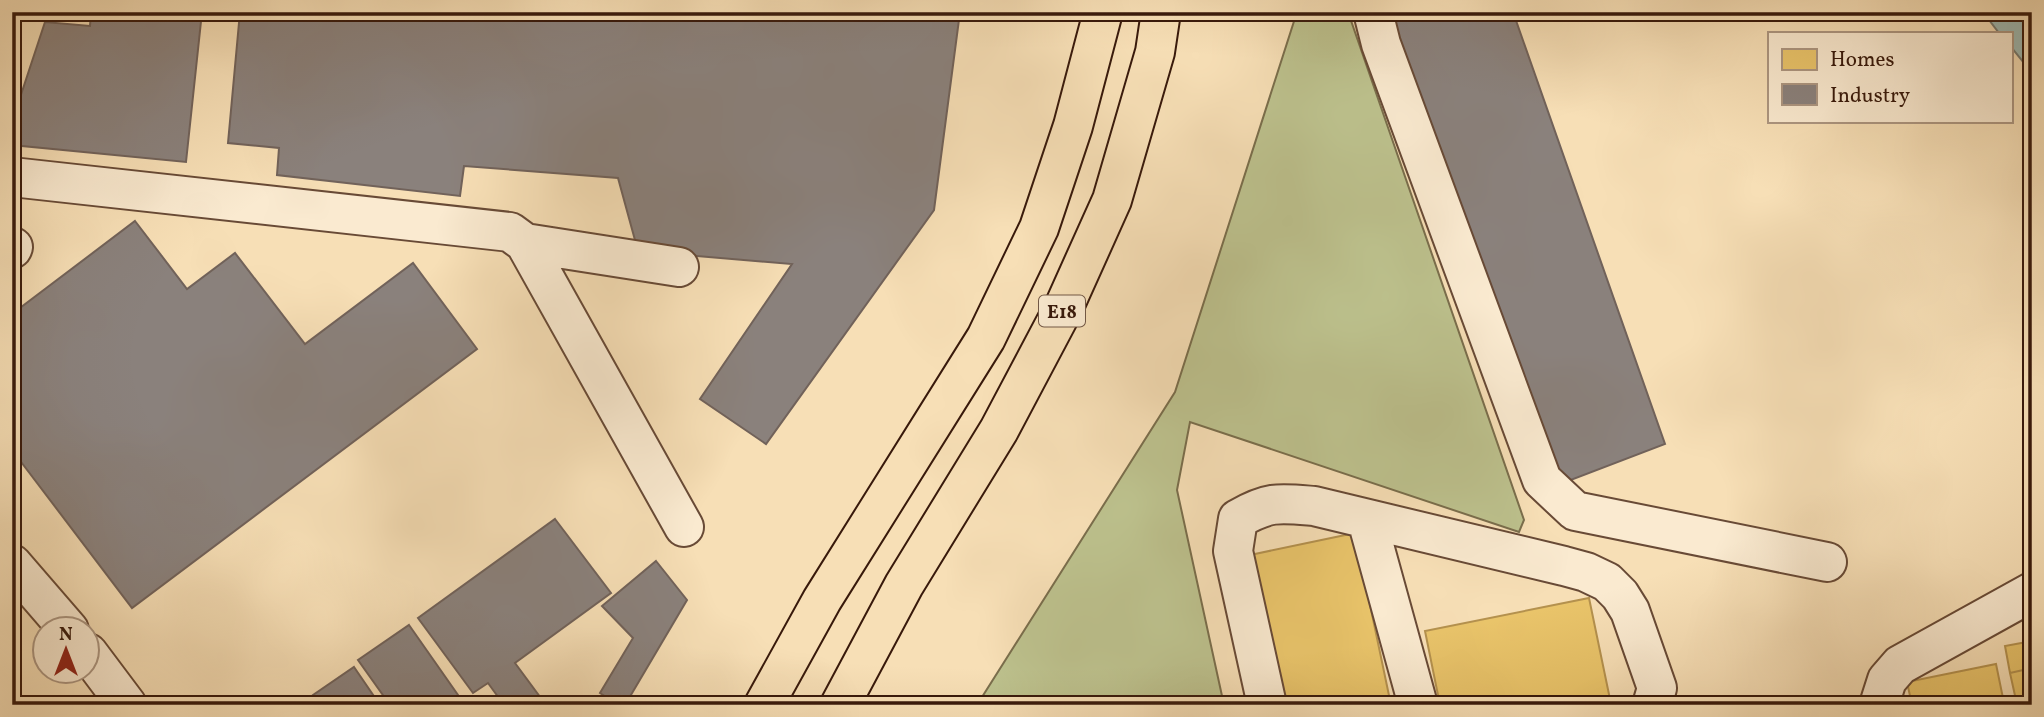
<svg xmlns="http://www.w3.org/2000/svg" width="2044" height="717" font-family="Vollkorn,serif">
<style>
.green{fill:#bdc28e;stroke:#7a6e4c;stroke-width:2}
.water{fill:#9ebbb5;stroke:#757a71;stroke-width:2}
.homes{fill:#e9c46a;stroke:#b4914e;stroke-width:2}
.industry{fill:#8a817c;stroke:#71625a;stroke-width:2}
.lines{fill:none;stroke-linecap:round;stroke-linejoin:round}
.minor-casing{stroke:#684a36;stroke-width:42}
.highway-casing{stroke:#38190b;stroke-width:42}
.minor{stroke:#faead0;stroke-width:38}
.highway{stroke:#f7dfb6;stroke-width:38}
.labels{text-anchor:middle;stroke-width:7;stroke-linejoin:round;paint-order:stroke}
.shield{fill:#faead0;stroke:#725846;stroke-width:2}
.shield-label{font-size:19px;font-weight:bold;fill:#38190b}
</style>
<rect width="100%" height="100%" fill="#f7dfb6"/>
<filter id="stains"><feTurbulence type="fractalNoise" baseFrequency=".00286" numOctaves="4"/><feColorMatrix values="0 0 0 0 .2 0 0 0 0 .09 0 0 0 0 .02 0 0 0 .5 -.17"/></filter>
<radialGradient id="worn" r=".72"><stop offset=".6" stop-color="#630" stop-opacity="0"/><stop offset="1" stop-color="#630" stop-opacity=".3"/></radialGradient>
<path class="green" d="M1297,12H1348L1524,520L1519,532L1190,422L1177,490L1224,705H977L1175,392Z"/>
<path class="water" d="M1983,12H2032V73L2011,47V33H1999Z"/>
<path class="homes" d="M1355,533L1391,705H1282L1250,555Z
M1589,598L1611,704L1440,705L1425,631Z
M2032,641V668L2010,673L2005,646Z
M1996,664L2004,703L1995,705H1912L1907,682Z
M2032,668V697L2016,700L2010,673Z"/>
<path class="industry" d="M91,12H202L186,162L12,145V122L45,22L90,26Z
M240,12H960L934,210L766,444L700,399L792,264L638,251L618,178L464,166L460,196L277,175L279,148L228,143Z
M1370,12H1513L1665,444L1542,491Z
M135,221L187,289L235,253L305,344L413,263L477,349L132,608L12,450V314Z
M555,519L611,593L515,663L546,705H504L488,683L473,693L418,618Z
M656,561L687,600L625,705H618L600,693L633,638L602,606Z
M409,625L465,705H390L358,660Z
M354,667L380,705H319L313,695Z"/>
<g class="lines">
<defs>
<path id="minor" d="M1373,12L1381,44L1542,480L1575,511L1827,562
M12,177L510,232L525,243L679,267
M525,243L684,527
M12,249L13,247
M1367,520L1418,705
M12,564L69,630
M88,653L127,705
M1267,705L1233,551L1238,519C1269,501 1279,503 1314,506L1564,566L1586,572L1607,582L1620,595L1630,611L1657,688L1652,705
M1879,705L1887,680L1900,665L2032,592"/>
<path id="highway" d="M764,705L822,600L986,338L1039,228L1073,126L1103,12
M840,705L904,585L999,430L1063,309L1112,200L1155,52L1161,12"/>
</defs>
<use href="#minor" class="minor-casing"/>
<use href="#highway" class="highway-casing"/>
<use href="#minor" class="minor"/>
<use href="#highway" class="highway"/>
</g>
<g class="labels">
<rect class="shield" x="1039" y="295.5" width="46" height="31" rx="5"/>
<g class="shield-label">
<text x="1062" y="318">E18</text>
</g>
</g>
<rect width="2044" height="717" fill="none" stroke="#f7dfb6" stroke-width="42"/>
<rect x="14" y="14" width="2016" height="689" fill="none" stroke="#38190b" stroke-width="3.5"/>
<rect x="21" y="21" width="2002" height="675" fill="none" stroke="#38190b" stroke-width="2"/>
<rect x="1768" y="32" width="245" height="91" fill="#faead0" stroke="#ac9681" stroke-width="2"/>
<rect x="1782" y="49" width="35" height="21" fill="#e9c46a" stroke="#ac9681" stroke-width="2"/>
<text x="1830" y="66" font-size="21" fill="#38190b">Homes</text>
<rect x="1782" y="84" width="35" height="21" fill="#8a817c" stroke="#ac9681" stroke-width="2"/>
<text x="1830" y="102" font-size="21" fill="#38190b">Industry</text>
<g transform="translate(66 650)"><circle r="33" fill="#faead0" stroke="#ac9681" stroke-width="2"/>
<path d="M0-5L12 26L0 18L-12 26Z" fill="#8f2418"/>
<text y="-10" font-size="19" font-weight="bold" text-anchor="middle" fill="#38190b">N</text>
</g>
<rect width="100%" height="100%" filter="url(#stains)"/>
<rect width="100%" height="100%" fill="url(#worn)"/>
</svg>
